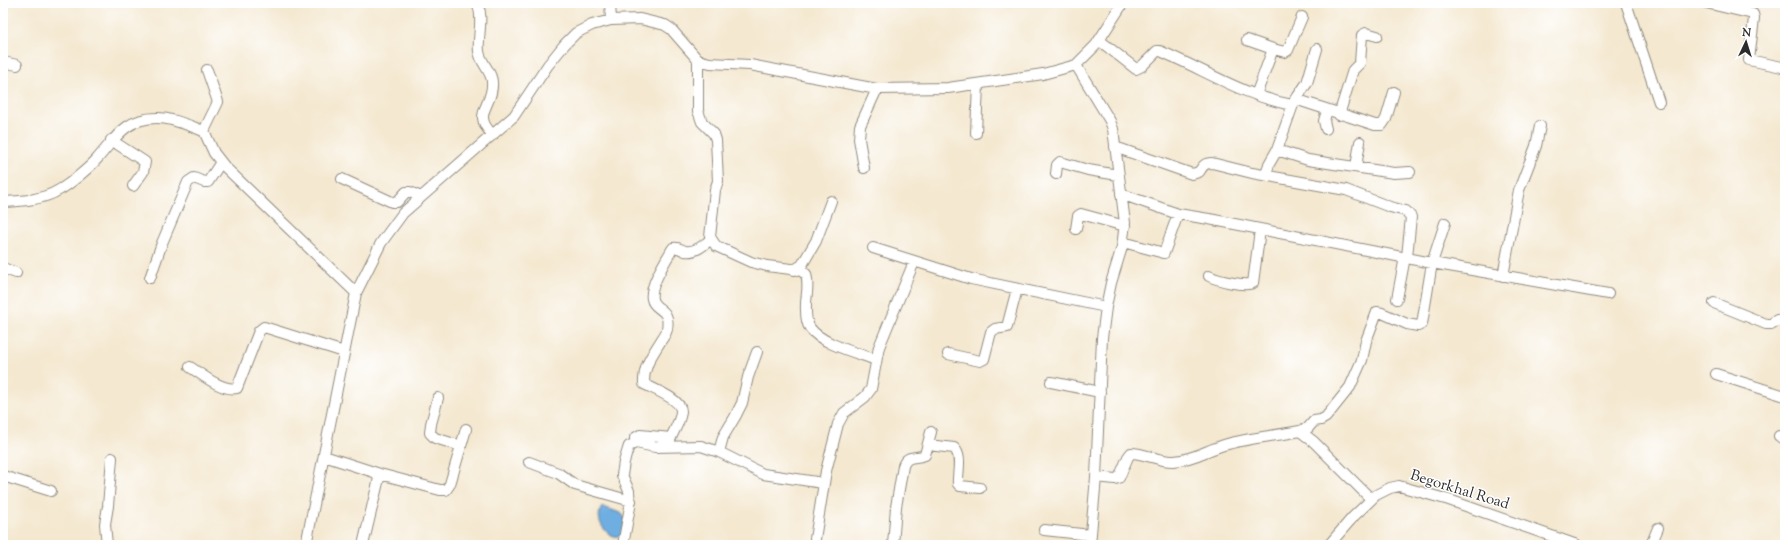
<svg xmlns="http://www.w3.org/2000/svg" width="1788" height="548" font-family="'Sorts Mill Goudy',serif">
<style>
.water{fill:#6eaee1;stroke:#4c6c86}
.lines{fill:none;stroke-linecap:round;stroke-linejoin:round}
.minor-casing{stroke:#908a7e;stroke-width:12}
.minor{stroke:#fff;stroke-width:10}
.labels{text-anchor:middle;stroke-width:3;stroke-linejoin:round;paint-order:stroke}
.street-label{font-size:15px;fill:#2b2b2b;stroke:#fff}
</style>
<rect width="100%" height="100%" fill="#fff"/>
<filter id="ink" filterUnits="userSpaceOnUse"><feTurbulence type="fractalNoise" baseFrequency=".025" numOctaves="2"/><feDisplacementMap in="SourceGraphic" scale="8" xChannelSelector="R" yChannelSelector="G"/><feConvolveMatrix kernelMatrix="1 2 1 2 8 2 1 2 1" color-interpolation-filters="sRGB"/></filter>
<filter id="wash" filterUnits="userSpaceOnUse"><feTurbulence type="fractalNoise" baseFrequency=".012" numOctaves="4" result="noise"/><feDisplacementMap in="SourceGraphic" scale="16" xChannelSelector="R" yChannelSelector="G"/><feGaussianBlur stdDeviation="0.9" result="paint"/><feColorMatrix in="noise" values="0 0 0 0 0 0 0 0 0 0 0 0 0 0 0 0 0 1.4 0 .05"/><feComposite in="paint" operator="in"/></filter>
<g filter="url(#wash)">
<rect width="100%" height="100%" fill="#f4e8d0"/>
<path class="water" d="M602,507L621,513L625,518L623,536C620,536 616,537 614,536C602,532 595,517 602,507Z"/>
</g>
<g filter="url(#ink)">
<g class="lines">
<defs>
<path id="minor" d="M476,3C485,12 477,39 479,51C480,63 492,71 492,82C494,106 470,113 493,135
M610,3L611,20
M1626,3L1659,102
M1706,3L1753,14L1754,18L1749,60L1782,67
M1099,40L1136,69L1142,66L1157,51H1160C1205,70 1244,96 1292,105
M1247,40L1273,49
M698,60V111L702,122L714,134L716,140L718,181L715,190L710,237L716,246L751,262L767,266L799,270L806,274C810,288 805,296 806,310C806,315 807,324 810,328C821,344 858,353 876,360
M3,62L17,65
M1076,65L1110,121L1113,129L1125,223L1122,247L1111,283L1106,307L1102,338L1096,477L1090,545
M1256,95L1273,49L1285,52L1288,50L1302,17
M1295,99L1375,125H1382L1386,119L1394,92
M1339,115L1353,70L1360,63L1362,35L1366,33L1377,36
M1326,129L1324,121L1327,110
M204,131L218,102L207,70
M976,133L978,84
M111,140L145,162L143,172L133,186
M1115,147L1192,174L1199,172C1203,166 1204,163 1212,163L1252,173L1346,190L1390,207L1406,211L1411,217L1407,257
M1277,150L1308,160L1394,173L1410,172
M1356,167L1360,142
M864,168L859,139L860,126L877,89
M1056,174L1057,165L1060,162L1088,170L1118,175
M1266,175L1269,164L1277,150L1294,102L1307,83L1317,49
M342,179L392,202H397L406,192H410L421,197
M1121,194L1178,214L1209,219L1432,263L1608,294
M3,202C22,201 43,200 59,190C69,185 90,167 97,159C115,139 125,118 157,118C173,118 190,126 204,131L214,153L225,167L356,293
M1076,229L1078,216L1081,214L1125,226
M1123,242L1164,253L1178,214
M873,248L971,279L1106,307
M3,268L16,273
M794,270L802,265L816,241L831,201
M1209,276C1217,280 1244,287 1253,283L1260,230
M1503,276L1519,190L1536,146L1540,126
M150,278L162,243L188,182L194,178L204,182H208L221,162
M1397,299L1405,257
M1714,303L1766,324H1771L1777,320L1785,323
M948,354L980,361L984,359L991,332L995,329L1007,327L1017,289
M190,367C201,374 223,392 237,388L259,331L264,327L344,352
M1716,374L1785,396
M1051,382L1100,392
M438,398L431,424L430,433L435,438L461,446
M1300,431L1314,442L1371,499
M1779,436L1785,439
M636,443L635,438L640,435L671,438C674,430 681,420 681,411C681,399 653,389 644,384C643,366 653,354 662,339C664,336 667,332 667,329C671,307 654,311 652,299C649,286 666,260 673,248C678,247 680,249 685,251C695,253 704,245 711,239
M928,445L954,448C963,456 957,474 958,484L960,486L980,488
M719,452L723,437L735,417L742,403L748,377L757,352
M324,456L380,474L440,490H446L450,484L466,429
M529,462L558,473L575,485L631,501
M3,476L51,491
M1096,477L1115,479L1119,478L1128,457L1131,453C1146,453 1159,462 1174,461C1192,460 1207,450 1224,445C1248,438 1275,436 1300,431L1308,428L1314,421L1321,420L1326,417L1350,387L1362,360L1366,341L1377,312L1382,313L1407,324L1418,326L1422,324L1432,263L1445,223
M1044,530L1091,535
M107,545L105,524L108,506L112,458
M306,545L356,293L381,243L403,213L514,116L548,65L565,44L576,33L592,25L611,20L640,19L665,25L671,29L698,60L710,63L750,65L877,89L948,88L1043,74L1076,65L1096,45L1123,3
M363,545L380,474
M623,545L630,507L629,491L622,475L624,462L628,449L629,446L636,443L655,447L701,446L719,452L763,474L823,483
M814,545L826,471L838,424L844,413L865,397L871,389L879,347L914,262
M893,545L896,507L903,466C907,454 916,459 925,455L931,432
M1329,545L1353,517L1376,495L1390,488L1399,486L1449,500L1577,545
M1651,545L1658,528"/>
</defs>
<use href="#minor" class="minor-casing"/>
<use href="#minor" class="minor"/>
</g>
</g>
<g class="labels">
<g class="street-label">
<text transform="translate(1460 489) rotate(17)" y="5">Begorkhal Road</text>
</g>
</g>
<rect width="1788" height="548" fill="none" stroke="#fff" stroke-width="16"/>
<g transform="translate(1746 42) rotate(4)" stroke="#ffffff" stroke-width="3" paint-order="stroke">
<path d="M0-3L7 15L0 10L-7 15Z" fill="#2b2b2b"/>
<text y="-6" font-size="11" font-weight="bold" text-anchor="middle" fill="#2b2b2b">N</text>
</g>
</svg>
